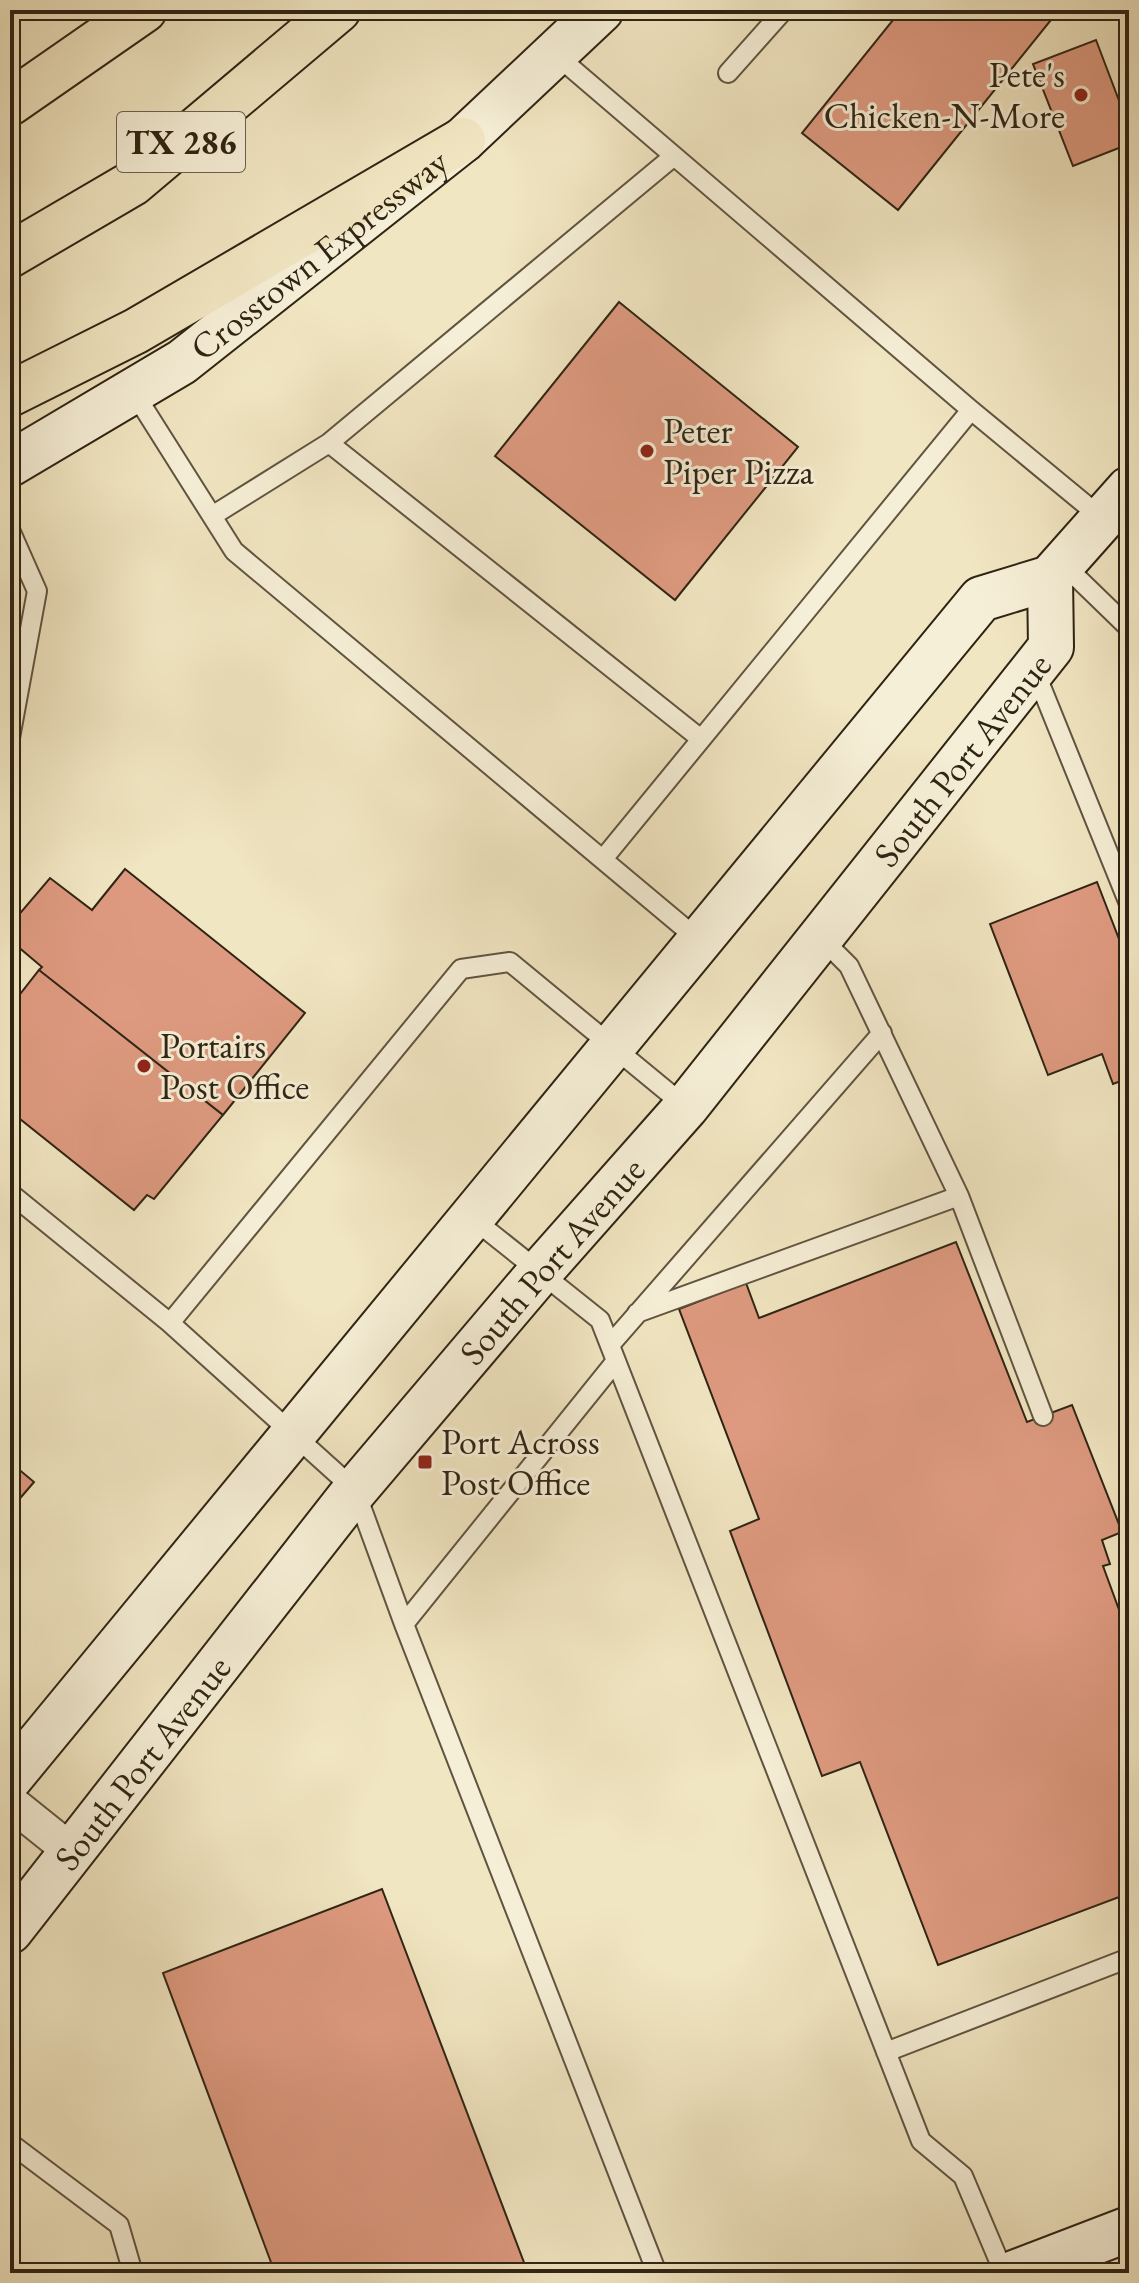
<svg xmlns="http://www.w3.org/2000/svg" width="1139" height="2283" font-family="'EB Garamond',serif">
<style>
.building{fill:#de9a80;stroke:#2f2414;stroke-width:2}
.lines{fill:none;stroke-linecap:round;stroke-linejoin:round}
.lane-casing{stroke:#605440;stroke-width:22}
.street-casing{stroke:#605440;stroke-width:38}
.secondary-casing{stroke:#2f2414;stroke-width:48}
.highway-casing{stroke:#2f2414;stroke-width:48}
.lane{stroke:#f6efd7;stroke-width:18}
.street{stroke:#f6efd7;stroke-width:34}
.secondary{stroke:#f6efd7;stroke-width:44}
.highway{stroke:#f1e6c2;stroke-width:44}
.poi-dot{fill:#8f2418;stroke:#f6efd7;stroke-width:3}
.labels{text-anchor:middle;stroke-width:6;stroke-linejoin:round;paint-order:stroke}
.shield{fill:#f6efd7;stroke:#6b614e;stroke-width:2}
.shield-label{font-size:34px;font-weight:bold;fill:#2f2414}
.poi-label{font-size:36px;fill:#2f2414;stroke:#f6efd7;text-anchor:start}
.street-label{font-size:36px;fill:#2f2414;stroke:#f6efd7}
</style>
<rect width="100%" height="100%" fill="#f1e6c2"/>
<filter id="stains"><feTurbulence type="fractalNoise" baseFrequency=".0025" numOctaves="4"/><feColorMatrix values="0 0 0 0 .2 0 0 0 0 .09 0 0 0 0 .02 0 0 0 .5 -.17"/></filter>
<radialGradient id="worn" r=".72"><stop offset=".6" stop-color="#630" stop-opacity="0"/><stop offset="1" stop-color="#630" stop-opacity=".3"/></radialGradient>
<path class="building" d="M901,10H1059L898,210L802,133Z
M1096,40L1129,127V144L1073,166L1033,64Z
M619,302L798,447L675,600L495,456Z
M125,869L305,1013L223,1115L39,970L42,967L10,940V925L50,878L92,910Z
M1097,882L1129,965V1078L1113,1084L1102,1054L1048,1075L990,924Z
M39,970L223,1115L154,1199L147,1195L134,1210L10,1111V1007Z
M956,1242L1027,1422L1072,1405L1122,1532L1102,1540L1110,1564L1103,1566L1129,1637V1653L1120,1656L1129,1679V1921L1119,1897L938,1965L860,1762L822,1776L730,1531L759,1519L679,1309L746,1283L759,1318Z
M10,1462L34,1482L10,1510Z
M10,1536L19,1558L10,1568Z
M382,1889L528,2273H275L163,1973Z"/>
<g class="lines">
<defs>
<path id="lane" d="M555,54L971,410L1103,519
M728,73L784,10
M133,391L234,551L700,941
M329,443L701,739
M212,516L329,443L674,156
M10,530L37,591L10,738
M1062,563L1129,628
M1034,669L1129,904
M603,859L971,410
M10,1193L170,1323L355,1490L404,1624
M959,1196L1043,1416
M472,1218L600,1320L921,2141L963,2176L1004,2273
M637,1313L959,1196L849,966L821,938
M170,1323L461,969L510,962L686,1107
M610,1345L882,1033
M616,1361L404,1624L657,2273
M886,2052L1129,1958
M10,2143L119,2225L133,2273"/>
<path id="street" d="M10,1802L71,1851"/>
<g id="secondary">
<path id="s1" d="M10,464L182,362L463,140L601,10"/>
<path d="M10,1778L981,599L1050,578L1129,489"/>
<path id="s2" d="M10,1931L355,1490L540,1272L686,1107L1051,647L1050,578"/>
<path d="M1014,2273L1129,2229"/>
</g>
<path id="highway" d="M10,103L144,10
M10,255L133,183L338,10
M10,394L136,331L463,140"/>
</defs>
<use href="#lane" class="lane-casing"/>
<use href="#street" class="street-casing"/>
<use href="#secondary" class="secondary-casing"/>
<use href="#highway" class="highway-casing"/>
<use href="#lane" class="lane"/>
<use href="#street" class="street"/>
<use href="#secondary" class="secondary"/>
<use href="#highway" class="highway"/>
</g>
<g class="poi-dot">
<circle cx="1081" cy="95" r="8"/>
<circle cx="647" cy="451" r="8"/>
<circle cx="144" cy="1066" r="8"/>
<rect x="417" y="1454" width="16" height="16" rx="4"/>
</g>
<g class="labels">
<rect class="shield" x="117" y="112" width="128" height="60" rx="6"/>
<g class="shield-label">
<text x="181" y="154">TX 286</text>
</g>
<g class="poi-label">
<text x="1065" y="87" text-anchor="end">Pete's<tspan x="1065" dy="41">Chicken-N-More</tspan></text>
<text x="663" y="443">Peter<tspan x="663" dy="41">Piper Pizza</tspan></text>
<text x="160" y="1058">Portairs<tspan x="160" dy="41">Post Office</tspan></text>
<text x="441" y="1454">Port Across<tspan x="441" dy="41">Post Office</tspan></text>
</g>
<g class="street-label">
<text dy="13" stroke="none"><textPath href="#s1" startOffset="374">Crosstown Expressway</textPath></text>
<text dy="13" stroke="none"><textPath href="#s2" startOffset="1510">South Port Avenue</textPath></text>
<text dy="13" stroke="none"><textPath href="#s2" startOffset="862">South Port Avenue</textPath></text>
<text dy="13" stroke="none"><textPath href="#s2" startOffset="214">South Port Avenue</textPath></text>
</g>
</g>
<rect width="1139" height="2283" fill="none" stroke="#f1e6c2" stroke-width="40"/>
<rect x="12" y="12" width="1115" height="2259" fill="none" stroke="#2f2414" stroke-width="4"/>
<rect x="20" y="20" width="1099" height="2243" fill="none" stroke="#2f2414" stroke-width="2"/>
<rect width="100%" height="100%" filter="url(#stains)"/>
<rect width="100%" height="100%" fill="url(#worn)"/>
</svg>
